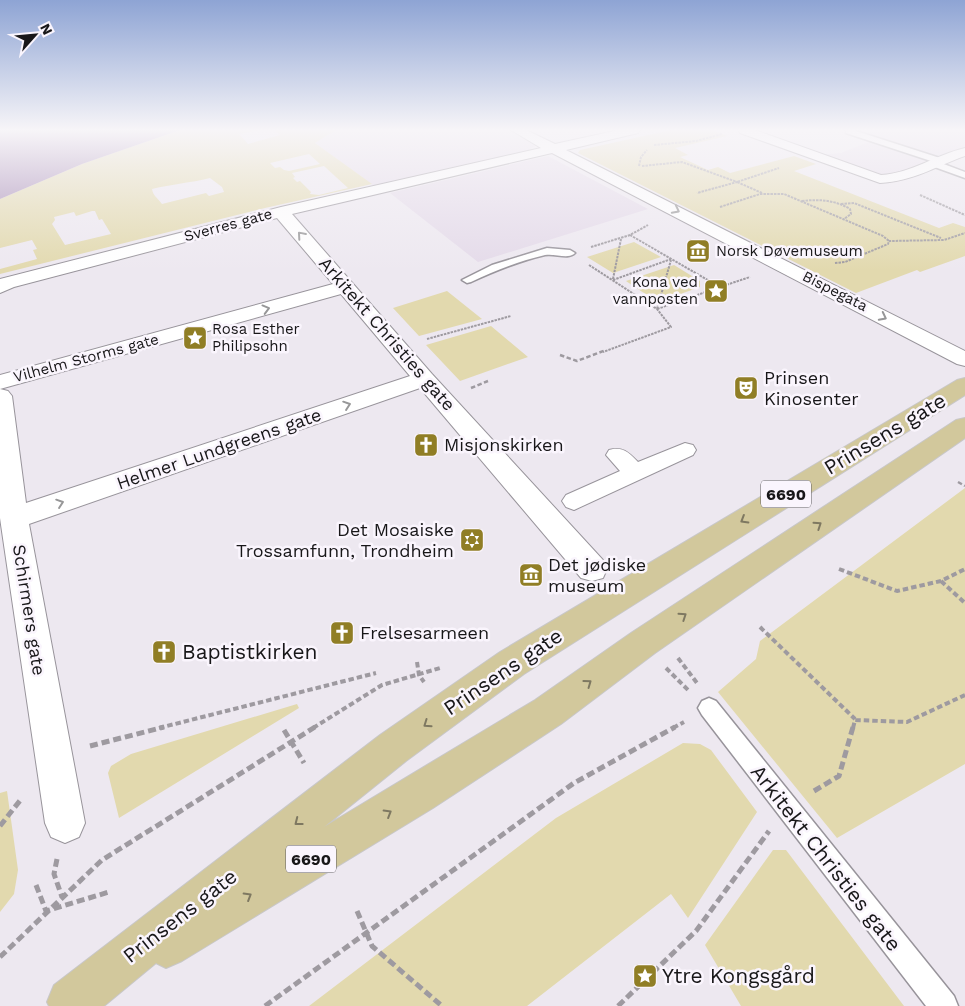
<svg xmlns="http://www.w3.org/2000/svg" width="965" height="1006" font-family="'Work Sans',sans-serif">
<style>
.built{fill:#e4dae9}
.green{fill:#e2d9ae;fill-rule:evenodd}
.water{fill:#a78cb6}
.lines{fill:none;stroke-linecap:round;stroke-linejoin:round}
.service-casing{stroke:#98949b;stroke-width:3}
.pedestrian-casing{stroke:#98949b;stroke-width:2}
.minor-casing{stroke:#98949b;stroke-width:2}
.primary-casing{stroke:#c8c7c8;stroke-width:2}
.path-far3{stroke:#9e9aa0;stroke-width:2;stroke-dasharray:2.5 1;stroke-linecap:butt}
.path-far2{stroke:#9e9aa0;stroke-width:2.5;stroke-dasharray:4.5 2.5;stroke-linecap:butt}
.path-far1{stroke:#9e9aa0;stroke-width:4;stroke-dasharray:5.5 3;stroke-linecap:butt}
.path{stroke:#9e9aa0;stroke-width:5;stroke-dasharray:8 4;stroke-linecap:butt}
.service{fill:#fff;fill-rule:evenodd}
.pedestrian{fill:#fff;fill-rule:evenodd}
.minor{fill:#fff;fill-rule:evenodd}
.primary{fill:#d2c89c;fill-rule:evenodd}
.oneway{stroke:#979798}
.oneway2{stroke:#7e7861}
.labels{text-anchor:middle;stroke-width:5;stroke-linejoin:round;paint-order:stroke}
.far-street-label{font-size:15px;fill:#181719;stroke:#faf5fd}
.far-poi-label{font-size:15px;fill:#181719;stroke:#faf5fd;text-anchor:start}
.shield{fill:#faf5fd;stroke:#5c5a5d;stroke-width:1}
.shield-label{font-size:16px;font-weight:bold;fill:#181719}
.street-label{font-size:18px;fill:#181719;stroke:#faf5fd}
.poi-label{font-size:18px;fill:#181719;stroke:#faf5fd;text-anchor:start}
.near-street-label{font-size:21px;fill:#181719;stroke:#faf5fd}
.near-poi-label{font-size:21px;fill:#181719;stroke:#faf5fd;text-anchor:start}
</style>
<rect width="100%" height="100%" fill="#ede8f0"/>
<path class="built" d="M336,130H508L533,143L535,146L527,151L374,186L315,143Z
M846,130H965V148L902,173L881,176L819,155L841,153L871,141Z
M548,156L648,209L478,262L390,193Z"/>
<path class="green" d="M180,130H262L239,134L248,144L280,135L274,130H336L315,143L372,184L265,208L0,274V269L37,259L33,250L37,249L32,240L0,248V199L82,164ZM309,154L320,164L289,171L284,170L280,167L275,168L270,163ZM324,166L348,188L319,195L310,194L311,192L300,181L297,182L293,178L295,177L292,173ZM210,178L222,187L224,192L209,196L206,193L162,204C157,197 153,196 152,189C172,184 190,183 210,178ZM92,211H95L99,220L102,219L111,234L65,245L52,224L55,220L54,217L74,212L76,216Z
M671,130H713L727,136L675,148L688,155L680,157L708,170L718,167L730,173L794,156L816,164L794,171L939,228L953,223L965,227V256L920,272L917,270L856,293L578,153L580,150Z
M634,242L661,257L613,273L587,257Z
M674,265L700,281V287C659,301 662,306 626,281Z
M447,291L482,319L419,336L393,308Z
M491,326L528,357L460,381L426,345Z
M965,488V764L837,838L718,692L756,659L760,641Z
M297,704L299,708L119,818L108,773L111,766L131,754Z
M683,743L700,744L711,750L757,812L688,918L671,894L527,1006H309L556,818Z
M7,791L18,870L14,894L0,912V793Z
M773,850H786L904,1006H741L705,945Z"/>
<path class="water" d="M0,130H180L82,164L0,199Z"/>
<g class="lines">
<defs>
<path id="service" d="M846,130H853L943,159L944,161L941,163L965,172V178L929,165L928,163L931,161L846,133Z
M547,248L570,250L575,253C568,260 555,253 545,255C519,261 495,271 471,282L467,283L462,280L492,265Z
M709,698L716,701L954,996L958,1006H926L702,715L698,708L702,701Z"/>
<path id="pedestrian" d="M685,443L693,445L696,450L693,455L574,510L566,507L562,501L566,495L620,471L606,455L609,450C623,446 629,453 638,462Z"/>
<path id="minor" d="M511,130H526L555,144L619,130H640L638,133L566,150L965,351V366L957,364L552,153L292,214L432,374L603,560L607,569L603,578L592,581L581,578L420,388L29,524L85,823L79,837L65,843L51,837L45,823L0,518V375L333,284L277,218L14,287L0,293V279L281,207L541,148ZM341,294L410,376L26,503L12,396L8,391L0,389Z
M738,130H755L881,175C912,173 935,155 965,148V156C934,167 914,181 880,183L740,133Z"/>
<path id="primary" d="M965,378V395L524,674L406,761L324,827L535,700L631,633L956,420L965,418V438L655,653L561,724L433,808L182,961L166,968L156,963L104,1006H49L47,1002L54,985L380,735L500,652L957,380Z"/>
</defs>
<use href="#service" class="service-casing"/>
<use href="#pedestrian" class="pedestrian-casing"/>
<use href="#minor" class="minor-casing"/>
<use href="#primary" class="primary-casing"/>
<path class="path-far3" d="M654,145L696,141L722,134
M639,166L641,157L647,150
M642,166L682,162L737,182L697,193
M762,193L737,182L779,168
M920,195L965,215
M802,201C819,199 835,200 850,209L851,214L844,219
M841,204L854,203L941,238
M720,207L760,194H784L883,236L889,241
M630,235L720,287L657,309
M591,247L630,235L648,225
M835,263L845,262L888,244L889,241L944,240L965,233
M589,265L657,309L671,327L603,352
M613,279L621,239
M613,280L671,259
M720,287L750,277
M657,309L671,260
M427,339L511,316"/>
<path class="path-far2" d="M560,355L577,361L606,350
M471,388L488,381
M958,482L965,486"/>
<path class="path-far1" d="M839,569L897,591L941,581L965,569
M941,581L965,603
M760,627L855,719
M678,658L697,683
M417,662L419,675L424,682
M666,668L688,690
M159,728L376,673
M313,728L382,685L440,668
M673,728L684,722
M853,728L855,720L907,722L965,695"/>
<path class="path" d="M284,730L304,763
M90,746L164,727
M814,791L839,776L853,727
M0,826L22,798
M57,859L54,874L62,897
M36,885L46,911L109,892
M357,911L372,946L442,1006
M0,957L102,860L315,727
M265,1006L574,783L675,727
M618,1006L696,931L769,831"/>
<use href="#service" class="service"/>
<use href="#pedestrian" class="pedestrian"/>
<use href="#minor" class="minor"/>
<use href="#primary" class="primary"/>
</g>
<defs><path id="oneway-chevron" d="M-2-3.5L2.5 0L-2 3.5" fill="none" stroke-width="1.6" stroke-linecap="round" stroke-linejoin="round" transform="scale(1.25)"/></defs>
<g class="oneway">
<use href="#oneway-chevron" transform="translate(676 210) rotate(27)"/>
<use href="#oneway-chevron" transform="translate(301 235) rotate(-131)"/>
<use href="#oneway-chevron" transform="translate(266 309) rotate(-15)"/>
<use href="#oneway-chevron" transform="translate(883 317) rotate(27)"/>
<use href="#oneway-chevron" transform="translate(347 405) rotate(-19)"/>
<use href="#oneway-chevron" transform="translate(60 503) rotate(-19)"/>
</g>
<g class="oneway2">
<use href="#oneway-chevron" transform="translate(744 520) rotate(149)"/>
<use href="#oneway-chevron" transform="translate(818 525) rotate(-34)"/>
<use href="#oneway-chevron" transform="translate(683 616) rotate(-34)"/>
<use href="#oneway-chevron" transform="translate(588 683) rotate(-36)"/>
<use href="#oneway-chevron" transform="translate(427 724) rotate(145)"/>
<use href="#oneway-chevron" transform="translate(388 813) rotate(-31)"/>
<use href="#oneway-chevron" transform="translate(298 822) rotate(142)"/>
<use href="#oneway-chevron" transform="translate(248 896) rotate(-31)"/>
</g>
<linearGradient id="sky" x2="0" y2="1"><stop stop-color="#8ea4d4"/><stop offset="0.48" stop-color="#f7f5f8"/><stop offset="1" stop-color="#f7f5f8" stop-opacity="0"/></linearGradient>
<rect width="965" height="271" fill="url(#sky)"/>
<defs>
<symbol id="museum-square" viewBox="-11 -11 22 22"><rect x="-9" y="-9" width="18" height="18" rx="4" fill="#907e25" stroke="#faf5fd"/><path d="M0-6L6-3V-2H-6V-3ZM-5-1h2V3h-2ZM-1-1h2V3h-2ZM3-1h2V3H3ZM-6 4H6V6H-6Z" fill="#fff"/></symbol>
<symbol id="sight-square" viewBox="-11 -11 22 22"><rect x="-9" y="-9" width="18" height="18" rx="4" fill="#907e25" stroke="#faf5fd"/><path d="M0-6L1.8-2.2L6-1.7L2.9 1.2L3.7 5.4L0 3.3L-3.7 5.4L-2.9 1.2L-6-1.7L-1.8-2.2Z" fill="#fff"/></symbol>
<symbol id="theatre-square" viewBox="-11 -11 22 22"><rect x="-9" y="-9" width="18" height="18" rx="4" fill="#907e25" stroke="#faf5fd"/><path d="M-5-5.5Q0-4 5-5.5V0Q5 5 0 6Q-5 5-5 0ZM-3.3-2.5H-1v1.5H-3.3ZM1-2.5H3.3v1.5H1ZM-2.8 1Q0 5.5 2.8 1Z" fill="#fff"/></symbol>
<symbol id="church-square" viewBox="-11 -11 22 22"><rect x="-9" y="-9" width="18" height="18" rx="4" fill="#907e25" stroke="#faf5fd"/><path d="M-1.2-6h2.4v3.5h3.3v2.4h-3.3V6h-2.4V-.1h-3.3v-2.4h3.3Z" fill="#fff"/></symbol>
<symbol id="synagogue-square" viewBox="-11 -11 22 22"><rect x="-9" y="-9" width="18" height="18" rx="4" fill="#907e25" stroke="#faf5fd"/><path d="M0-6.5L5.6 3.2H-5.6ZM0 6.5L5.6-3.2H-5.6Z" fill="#fff"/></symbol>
</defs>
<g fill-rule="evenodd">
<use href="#museum-square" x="684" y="237" width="28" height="28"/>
<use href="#sight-square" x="702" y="277" width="28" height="28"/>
<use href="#sight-square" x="181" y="324" width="28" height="28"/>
<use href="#theatre-square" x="732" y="374" width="28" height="28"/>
<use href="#church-square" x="412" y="431" width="28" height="28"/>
<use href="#synagogue-square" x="458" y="526" width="28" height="28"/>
<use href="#museum-square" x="517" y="561" width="28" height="28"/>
<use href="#church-square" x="328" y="619" width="28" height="28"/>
<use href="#church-square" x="150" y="638" width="28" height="28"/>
<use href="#sight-square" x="631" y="962" width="28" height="28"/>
</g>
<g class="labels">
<g class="far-street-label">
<text transform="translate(228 225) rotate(-15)" y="5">Sverres gate</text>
<text transform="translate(835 291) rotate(27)" y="5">Bispegata</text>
<text transform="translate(86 358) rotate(-15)" y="5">Vilhelm Storms gate</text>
</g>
<g class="far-poi-label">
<text x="716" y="256">Norsk Døvemuseum</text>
<text x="698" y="287" text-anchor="end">Kona ved<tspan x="698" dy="17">vannposten</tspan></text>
<text x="212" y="334">Rosa Esther<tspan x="212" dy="17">Philipsohn</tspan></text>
</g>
<g class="shield">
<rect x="761" y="480.5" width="50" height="27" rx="4"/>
<rect x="286" y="845.5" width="50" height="27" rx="4"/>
</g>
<g class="shield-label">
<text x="786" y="500">6690</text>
<text x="311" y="865">6690</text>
</g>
<g class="street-label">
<text transform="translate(387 334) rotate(49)" y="6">Arkitekt Christies gate</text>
<text transform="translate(219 449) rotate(-19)" y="6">Helmer Lundgreens gate</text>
<text transform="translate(29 610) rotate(81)" y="6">Schirmers gate</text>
</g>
<g class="poi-label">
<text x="764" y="384">Prinsen<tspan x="764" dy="21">Kinosenter</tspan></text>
<text x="444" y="451">Misjonskirken</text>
<text x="454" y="536" text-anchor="end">Det Mosaiske<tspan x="454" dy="21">Trossamfunn, Trondheim</tspan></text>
<text x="548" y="571">Det jødiske<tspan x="548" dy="21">museum</tspan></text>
<text x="360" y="639">Frelsesarmeen</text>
</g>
<g class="near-street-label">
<text transform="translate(885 434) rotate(-31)" y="7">Prinsens gate</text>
<text transform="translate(503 672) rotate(-34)" y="7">Prinsens gate</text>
<text transform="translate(826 858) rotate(52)" y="7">Arkitekt Christies gate</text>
<text transform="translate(180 916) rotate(-38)" y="7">Prinsens gate</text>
</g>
<g class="near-poi-label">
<text x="182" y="659">Baptistkirken</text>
<text x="662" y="983">Ytre Kongsgård</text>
</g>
</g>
<g transform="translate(35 35) rotate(63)" stroke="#faf5fd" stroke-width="4" paint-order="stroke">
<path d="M0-4L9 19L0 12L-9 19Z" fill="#181719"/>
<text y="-8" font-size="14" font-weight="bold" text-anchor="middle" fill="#181719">N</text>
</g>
</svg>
